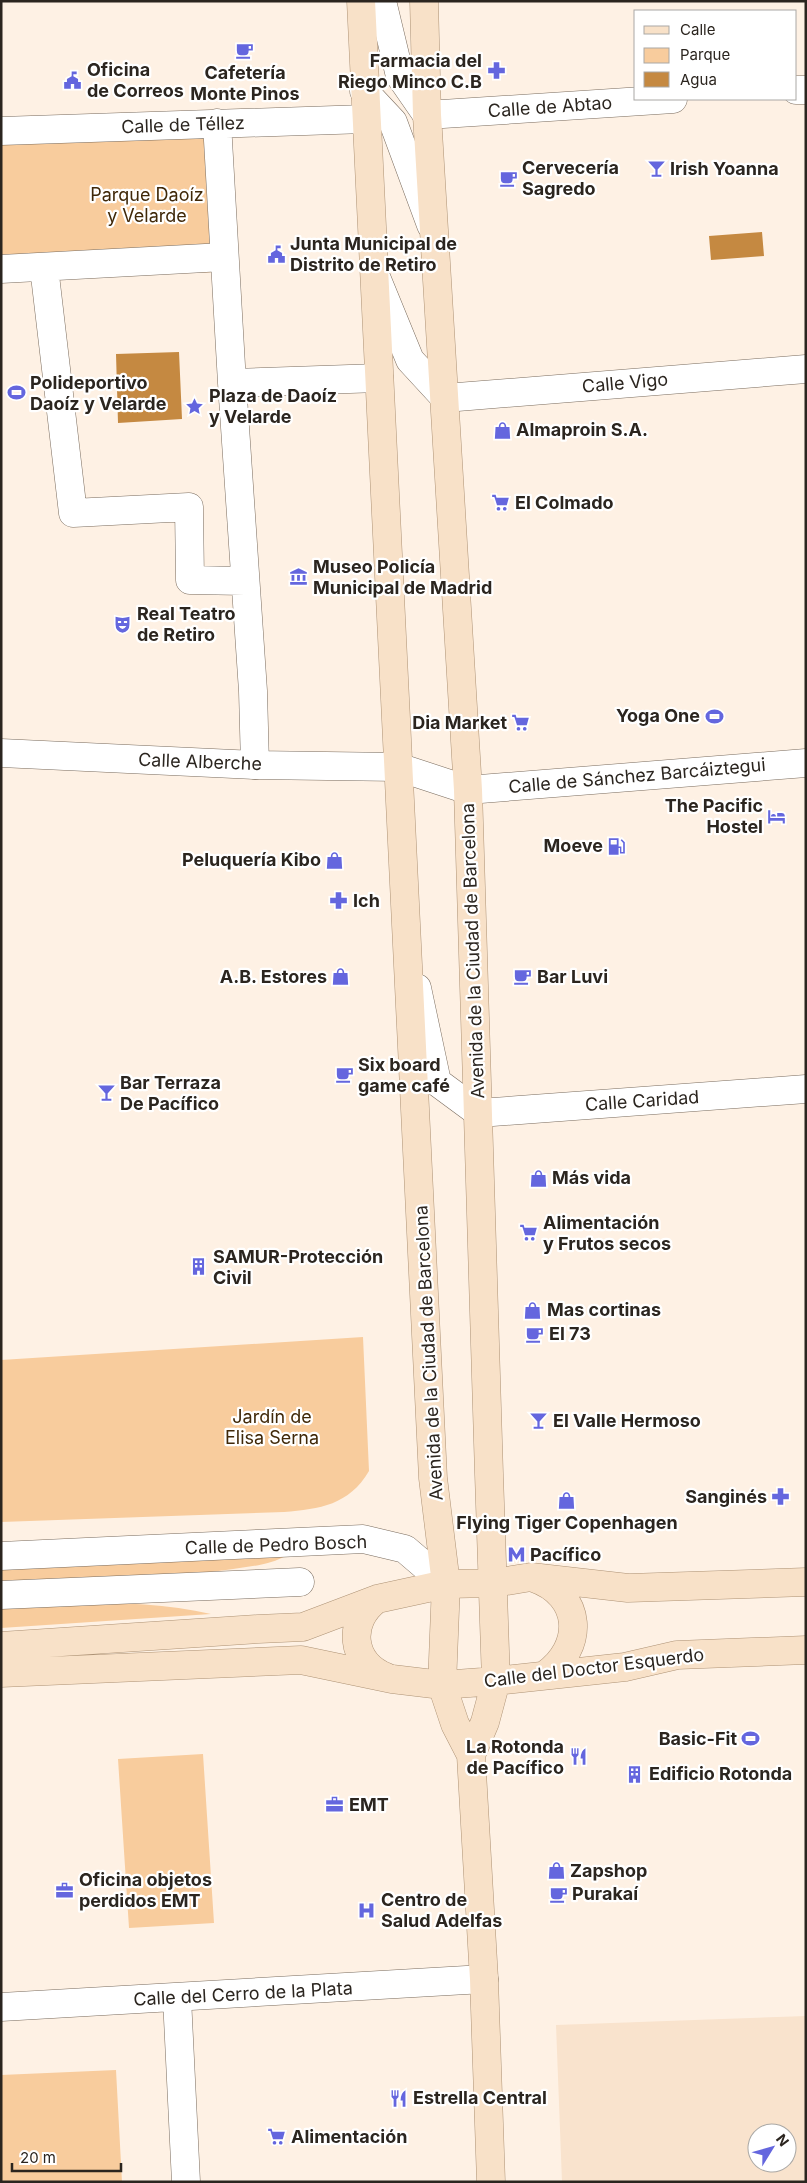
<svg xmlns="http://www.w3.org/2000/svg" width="807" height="2183" font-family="Inter,sans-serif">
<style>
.built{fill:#f9e3cd;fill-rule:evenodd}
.green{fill:#f8cc9d}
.water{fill:#c58941}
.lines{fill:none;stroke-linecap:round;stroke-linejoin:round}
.pedestrian-casing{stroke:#7a6c5e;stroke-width:29}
.minor-casing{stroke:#7a6c5e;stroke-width:29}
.primary-casing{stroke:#ad9275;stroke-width:29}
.pedestrian{stroke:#fff;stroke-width:28}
.minor{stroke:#fff;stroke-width:28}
.primary{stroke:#f8e1c8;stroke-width:28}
.labels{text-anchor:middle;stroke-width:4.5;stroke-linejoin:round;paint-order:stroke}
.poi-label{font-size:18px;font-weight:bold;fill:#2b251f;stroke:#fff;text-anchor:start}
.street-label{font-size:18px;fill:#2b251f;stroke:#fff}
.park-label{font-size:18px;fill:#402808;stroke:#fff}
</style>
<rect width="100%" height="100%" fill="#fef1e4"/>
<path class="built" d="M806,2016V2182H562L556,2025ZM757,2133H787V2163H757Z"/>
<path class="green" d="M213,135L219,272L1,279V145Z
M363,1337L369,1471C349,1505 320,1509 284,1512L1,1522V1360Z
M287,1555C271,1565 252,1566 233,1569C156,1581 78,1582 1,1585V1568Z
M1,1603C68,1603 147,1599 211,1614L1,1628Z
M203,1754L214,1923L129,1928L118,1759Z
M116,2070L122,2182H1V2075Z"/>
<path class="water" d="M762,232L764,256L711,260L709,236Z
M179,352L182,419L118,423L116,354Z"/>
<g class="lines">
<defs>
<path id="pedestrian" d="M217,123L232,383L253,691L255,765
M1,131L365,119
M44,267L73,513L189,507L190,580L245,581
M1,269L224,257
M232,383L379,378
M1,1595L300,1582"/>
<path id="minor" d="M382,1L400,76L427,115L673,99
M796,90H806
M364,91L393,122L431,225
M376,277L410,360L445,398L806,369
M1,753L255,765L398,767L468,790L806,763
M417,988L437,1082L479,1113L806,1089
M1,1556L363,1539L405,1549L446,1584
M177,1998L186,2182
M1,2007L484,1979"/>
<path id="primary" d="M361,1L433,1478L446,1584L442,1685L455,1724L471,1755L484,1979L491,2182
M424,1L427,115L468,790L489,1474L496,1681L485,1722L471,1755
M534,1578C583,1595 585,1647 545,1675
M377,1599C347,1621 350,1662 386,1677
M1,1646L258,1629L303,1627L377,1599L446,1584L494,1583L531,1577L628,1588L806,1582
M1,1673L301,1660L392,1679L442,1685L496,1681L625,1667L677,1655L806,1650"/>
</defs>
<use href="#pedestrian" class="pedestrian-casing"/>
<use href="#minor" class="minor-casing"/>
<use href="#primary" class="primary-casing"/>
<use href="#pedestrian" class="pedestrian"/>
<use href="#minor" class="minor"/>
<use href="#primary" class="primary"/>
</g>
<defs>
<symbol id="cafe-bare" viewBox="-9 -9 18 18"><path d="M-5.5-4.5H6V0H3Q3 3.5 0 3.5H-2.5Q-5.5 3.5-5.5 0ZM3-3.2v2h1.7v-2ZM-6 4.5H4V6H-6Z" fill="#6466de" stroke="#fff" stroke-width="2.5" paint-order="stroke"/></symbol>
<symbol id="pharmacy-bare" viewBox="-9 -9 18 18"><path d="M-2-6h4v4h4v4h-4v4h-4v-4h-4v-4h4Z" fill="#6466de" stroke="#fff" stroke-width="2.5" paint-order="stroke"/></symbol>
<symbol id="civic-bare" viewBox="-9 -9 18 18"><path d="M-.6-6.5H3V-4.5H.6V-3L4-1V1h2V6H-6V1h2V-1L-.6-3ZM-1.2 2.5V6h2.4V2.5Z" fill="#6466de" stroke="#fff" stroke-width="2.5" paint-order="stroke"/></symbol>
<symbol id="bar-bare" viewBox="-9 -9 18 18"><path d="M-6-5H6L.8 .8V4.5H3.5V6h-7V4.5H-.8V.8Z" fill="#6466de" stroke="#fff" stroke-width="2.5" paint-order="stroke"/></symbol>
<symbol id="stadium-bare" viewBox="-9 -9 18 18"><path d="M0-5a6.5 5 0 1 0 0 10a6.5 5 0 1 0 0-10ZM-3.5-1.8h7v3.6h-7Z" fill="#6466de" stroke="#fff" stroke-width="2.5" paint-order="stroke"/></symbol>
<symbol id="sight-bare" viewBox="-9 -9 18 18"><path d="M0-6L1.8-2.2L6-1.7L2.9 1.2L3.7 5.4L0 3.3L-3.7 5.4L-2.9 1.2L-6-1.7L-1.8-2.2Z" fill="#6466de" stroke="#fff" stroke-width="2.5" paint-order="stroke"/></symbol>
<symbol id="shop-bare" viewBox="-9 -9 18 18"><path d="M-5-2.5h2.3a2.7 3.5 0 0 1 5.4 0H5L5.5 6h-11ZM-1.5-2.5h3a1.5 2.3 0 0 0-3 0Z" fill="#6466de" stroke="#fff" stroke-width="2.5" paint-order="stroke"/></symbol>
<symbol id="supermarket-bare" viewBox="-9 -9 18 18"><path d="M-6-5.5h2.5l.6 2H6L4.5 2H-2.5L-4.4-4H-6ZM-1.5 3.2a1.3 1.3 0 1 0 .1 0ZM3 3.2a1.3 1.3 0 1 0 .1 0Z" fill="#6466de" stroke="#fff" stroke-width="2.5" paint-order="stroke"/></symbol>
<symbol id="museum-bare" viewBox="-9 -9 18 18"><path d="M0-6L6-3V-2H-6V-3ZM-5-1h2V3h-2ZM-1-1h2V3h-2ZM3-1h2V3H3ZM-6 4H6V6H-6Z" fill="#6466de" stroke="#fff" stroke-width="2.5" paint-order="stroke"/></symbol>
<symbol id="theatre-bare" viewBox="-9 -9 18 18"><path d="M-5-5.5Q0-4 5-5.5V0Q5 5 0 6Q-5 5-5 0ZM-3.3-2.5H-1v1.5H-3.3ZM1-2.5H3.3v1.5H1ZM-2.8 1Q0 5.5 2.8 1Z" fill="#6466de" stroke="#fff" stroke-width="2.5" paint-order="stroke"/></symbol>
<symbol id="hotel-bare" viewBox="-9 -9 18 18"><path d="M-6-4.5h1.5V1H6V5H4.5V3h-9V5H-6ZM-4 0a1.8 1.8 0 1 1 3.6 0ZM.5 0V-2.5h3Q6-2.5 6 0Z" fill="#6466de" stroke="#fff" stroke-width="2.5" paint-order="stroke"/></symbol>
<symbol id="fuel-bare" viewBox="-9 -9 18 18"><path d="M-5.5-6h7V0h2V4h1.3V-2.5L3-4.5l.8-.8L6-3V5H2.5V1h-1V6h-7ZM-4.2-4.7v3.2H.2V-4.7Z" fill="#6466de" stroke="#fff" stroke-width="2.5" paint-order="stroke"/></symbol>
<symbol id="building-bare" viewBox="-9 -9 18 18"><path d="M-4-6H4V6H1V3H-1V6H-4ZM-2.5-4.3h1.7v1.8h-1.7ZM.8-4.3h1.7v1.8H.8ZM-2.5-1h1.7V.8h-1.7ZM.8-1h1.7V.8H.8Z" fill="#6466de" stroke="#fff" stroke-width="2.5" paint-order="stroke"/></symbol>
<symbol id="metro-bare" viewBox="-9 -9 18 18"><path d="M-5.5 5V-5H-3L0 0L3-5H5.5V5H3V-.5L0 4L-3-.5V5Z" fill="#6466de" stroke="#fff" stroke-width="2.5" paint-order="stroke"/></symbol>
<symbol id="restaurant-bare" viewBox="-9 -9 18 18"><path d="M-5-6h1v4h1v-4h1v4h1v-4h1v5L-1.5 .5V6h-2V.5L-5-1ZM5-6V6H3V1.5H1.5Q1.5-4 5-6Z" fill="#6466de" stroke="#fff" stroke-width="2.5" paint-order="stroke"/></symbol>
<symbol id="office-bare" viewBox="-9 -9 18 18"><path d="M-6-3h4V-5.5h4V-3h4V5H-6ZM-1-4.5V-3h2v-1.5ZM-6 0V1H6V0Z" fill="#6466de" stroke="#fff" stroke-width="2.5" paint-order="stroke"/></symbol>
<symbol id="hospital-bare" viewBox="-9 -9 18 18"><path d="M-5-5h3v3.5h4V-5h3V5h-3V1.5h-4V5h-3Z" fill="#6466de" stroke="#fff" stroke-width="2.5" paint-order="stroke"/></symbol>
</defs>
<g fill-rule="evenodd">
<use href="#cafe-bare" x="232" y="38" width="25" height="25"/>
<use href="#pharmacy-bare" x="484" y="58" width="25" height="25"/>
<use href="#civic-bare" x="60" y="68" width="25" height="25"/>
<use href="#bar-bare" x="644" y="156" width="25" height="25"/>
<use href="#cafe-bare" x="496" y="166" width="25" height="25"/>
<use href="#civic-bare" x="264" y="242" width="25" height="25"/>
<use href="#stadium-bare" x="4" y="380" width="25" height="25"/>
<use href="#sight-bare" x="182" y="394" width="25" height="25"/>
<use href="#shop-bare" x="490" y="418" width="25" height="25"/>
<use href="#supermarket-bare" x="488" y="490" width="25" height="25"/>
<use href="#museum-bare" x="286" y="564" width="25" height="25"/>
<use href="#theatre-bare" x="110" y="612" width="25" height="25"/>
<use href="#stadium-bare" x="702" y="704" width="25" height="25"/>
<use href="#supermarket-bare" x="508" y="710" width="25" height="25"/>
<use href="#hotel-bare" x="764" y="804" width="25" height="25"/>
<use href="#fuel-bare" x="604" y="834" width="25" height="25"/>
<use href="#shop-bare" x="322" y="848" width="25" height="25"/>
<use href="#pharmacy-bare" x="326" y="888" width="25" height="25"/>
<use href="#shop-bare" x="328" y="964" width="25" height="25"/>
<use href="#cafe-bare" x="510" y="964" width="25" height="25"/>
<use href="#cafe-bare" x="332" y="1062" width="25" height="25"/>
<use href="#bar-bare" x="94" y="1080" width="25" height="25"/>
<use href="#shop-bare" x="526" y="1166" width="25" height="25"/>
<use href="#supermarket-bare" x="516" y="1220" width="25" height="25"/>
<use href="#building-bare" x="186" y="1254" width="25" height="25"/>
<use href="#shop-bare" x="520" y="1298" width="25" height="25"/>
<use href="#cafe-bare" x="522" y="1322" width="25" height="25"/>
<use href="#bar-bare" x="526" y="1408" width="25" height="25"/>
<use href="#pharmacy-bare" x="768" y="1484" width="25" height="25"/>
<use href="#shop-bare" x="554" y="1488" width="25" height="25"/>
<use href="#metro-bare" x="504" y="1542" width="25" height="25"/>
<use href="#stadium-bare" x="738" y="1726" width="25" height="25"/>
<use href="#restaurant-bare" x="566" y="1744" width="25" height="25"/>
<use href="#building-bare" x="622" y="1762" width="25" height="25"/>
<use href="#office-bare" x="322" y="1792" width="25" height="25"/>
<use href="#shop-bare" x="544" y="1858" width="25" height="25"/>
<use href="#office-bare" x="52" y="1878" width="25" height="25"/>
<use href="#cafe-bare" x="546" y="1882" width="25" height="25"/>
<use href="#hospital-bare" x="354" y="1898" width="25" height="25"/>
<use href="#restaurant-bare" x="386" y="2086" width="25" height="25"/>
<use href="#supermarket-bare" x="264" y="2124" width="25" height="25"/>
</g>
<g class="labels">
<g class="poi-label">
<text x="482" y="67" text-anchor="end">Farmacia del<tspan x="482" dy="21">Riego Minco C.B</tspan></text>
<text x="87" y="76">Oficina<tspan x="87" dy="21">de Correos</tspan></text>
<text x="245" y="79" text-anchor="middle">Cafetería<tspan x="245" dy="21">Monte Pinos</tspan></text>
<text x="522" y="174">Cervecería<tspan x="522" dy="21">Sagredo</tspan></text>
<text x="670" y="175">Irish Yoanna</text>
<text x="290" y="250">Junta Municipal de<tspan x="290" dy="21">Distrito de Retiro</tspan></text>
<text x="30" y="389">Polideportivo<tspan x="30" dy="21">Daoíz y Velarde</tspan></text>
<text x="209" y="402">Plaza de Daoíz<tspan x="209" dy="21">y Velarde</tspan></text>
<text x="516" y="436">Almaproin S.A.</text>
<text x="515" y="509">El Colmado</text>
<text x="313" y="573">Museo Policía<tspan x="313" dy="21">Municipal de Madrid</tspan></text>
<text x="137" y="620">Real Teatro<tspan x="137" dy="21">de Retiro</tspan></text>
<text x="700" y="722" text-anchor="end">Yoga One</text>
<text x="507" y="729" text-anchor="end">Dia Market</text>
<text x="763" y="812" text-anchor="end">The Pacific<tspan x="763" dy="21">Hostel</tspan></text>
<text x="603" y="852" text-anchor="end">Moeve</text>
<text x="321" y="866" text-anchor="end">Peluquería Kibo</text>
<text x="353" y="907">Ich</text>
<text x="327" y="983" text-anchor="end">A.B. Estores</text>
<text x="537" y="983">Bar Luvi</text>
<text x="358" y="1071">Six board<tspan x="358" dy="21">game café</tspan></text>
<text x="120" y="1089">Bar Terraza<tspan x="120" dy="21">De Pacífico</tspan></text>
<text x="552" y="1184">Más vida</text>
<text x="543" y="1229">Alimentación<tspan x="543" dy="21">y Frutos secos</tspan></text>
<text x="213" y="1263">SAMUR-Protección<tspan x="213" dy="21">Civil</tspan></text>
<text x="547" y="1316">Mas cortinas</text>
<text x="549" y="1340">El 73</text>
<text x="553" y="1427">El Valle Hermoso</text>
<text x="767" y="1503" text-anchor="end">Sanginés</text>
<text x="567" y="1529" text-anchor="middle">Flying Tiger Copenhagen</text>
<text x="530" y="1561">Pacífico</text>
<text x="737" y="1745" text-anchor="end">Basic-Fit</text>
<text x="564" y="1753" text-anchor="end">La Rotonda<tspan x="564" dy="21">de Pacífico</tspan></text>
<text x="649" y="1780">Edificio Rotonda</text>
<text x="349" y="1811">EMT</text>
<text x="570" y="1877">Zapshop</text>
<text x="79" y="1886">Oficina objetos<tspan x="79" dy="21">perdidos EMT</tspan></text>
<text x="572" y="1900">Purakaí</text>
<text x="381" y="1906">Centro de<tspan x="381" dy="21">Salud Adelfas</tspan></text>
<text x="413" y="2104">Estrella Central</text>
<text x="291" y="2143">Alimentación</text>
</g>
<g class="street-label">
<text transform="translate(550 107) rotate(-4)" y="6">Calle de Abtao</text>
<text transform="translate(183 125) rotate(-2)" y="6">Calle de Téllez</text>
<text transform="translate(625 383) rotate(-5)" y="6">Calle Vigo</text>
<text transform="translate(200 762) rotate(2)" y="6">Calle Alberche</text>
<text transform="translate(637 776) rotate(-5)" y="6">Calle de Sánchez Barcáiztegui</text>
<text transform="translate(473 951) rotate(-92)" y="6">Avenida de la Ciudad de Barcelona</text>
<text transform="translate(642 1101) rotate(-4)" y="6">Calle Caridad</text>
<text transform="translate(429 1353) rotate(-93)" y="6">Avenida de la Ciudad de Barcelona</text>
<text transform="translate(276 1545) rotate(-2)" y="6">Calle de Pedro Bosch</text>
<text transform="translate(594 1668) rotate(-7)" y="6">Calle del Doctor Esquerdo</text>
<text transform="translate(243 1994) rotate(-3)" y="6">Calle del Cerro de la Plata</text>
</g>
<g class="park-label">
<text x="147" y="201">Parque Daoíz<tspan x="147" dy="21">y Velarde</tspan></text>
<text x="272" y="1423">Jardín de<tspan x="272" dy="21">Elisa Serna</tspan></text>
</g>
</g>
<rect width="807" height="2183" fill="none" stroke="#2b251f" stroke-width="5"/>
<rect x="634" y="10" width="162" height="90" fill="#ffffff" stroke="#aaa8a5"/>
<rect x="644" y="26" width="25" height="8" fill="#f8e1c8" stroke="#aaa8a5"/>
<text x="680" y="35" font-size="15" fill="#2b251f">Calle</text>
<rect x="644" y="48" width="25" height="15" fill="#f8cc9d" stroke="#aaa8a5"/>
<text x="680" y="60" font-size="15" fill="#2b251f">Parque</text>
<rect x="644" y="72" width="25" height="15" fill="#c58941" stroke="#aaa8a5"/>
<text x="680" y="85" font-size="15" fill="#2b251f">Agua</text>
<g transform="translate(772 2148) rotate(53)"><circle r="24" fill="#ffffff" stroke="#aaa8a5"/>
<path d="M0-4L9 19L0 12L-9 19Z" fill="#6466de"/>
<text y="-8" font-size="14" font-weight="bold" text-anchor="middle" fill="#2b251f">N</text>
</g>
<path d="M12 2163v8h109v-8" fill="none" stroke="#2b251f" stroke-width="2.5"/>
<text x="20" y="2163" font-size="15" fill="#2b251f" stroke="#ffffff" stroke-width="4" paint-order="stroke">20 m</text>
</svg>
